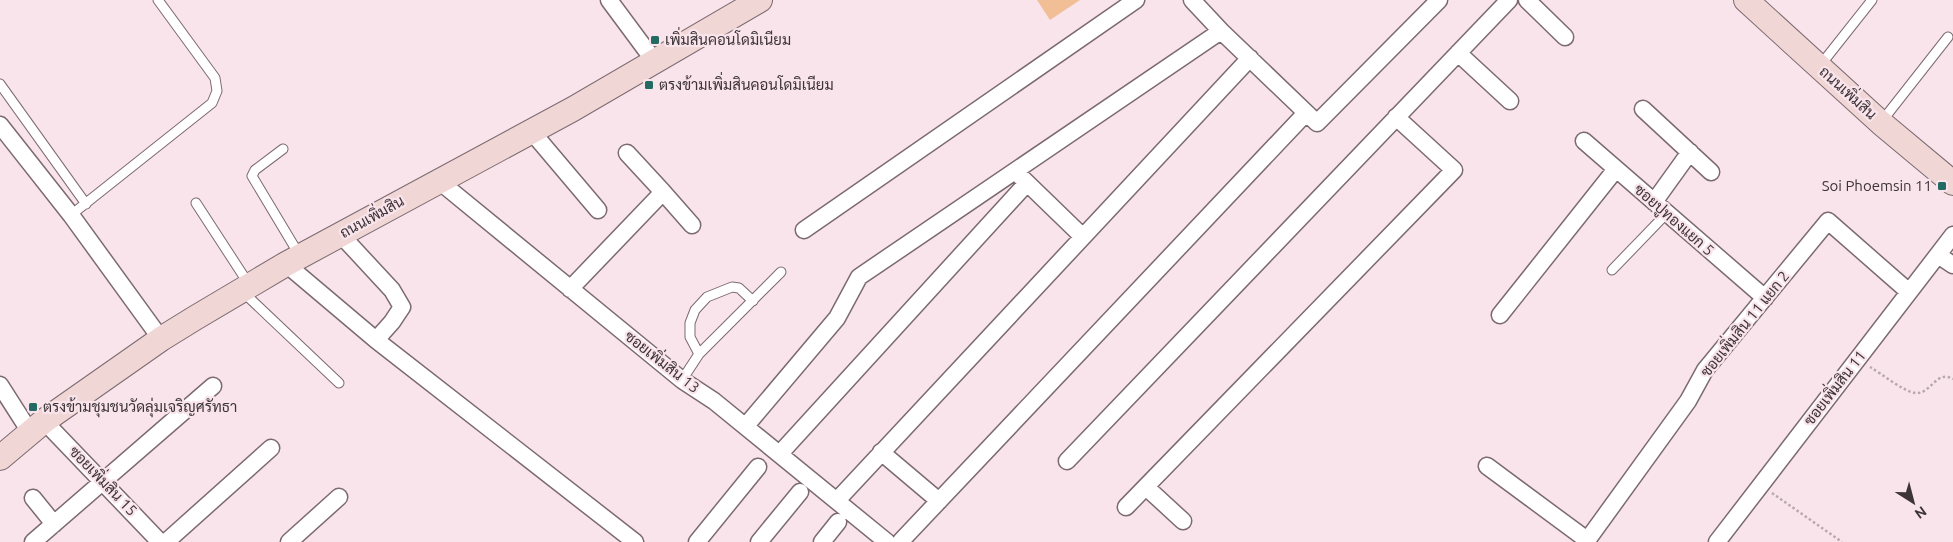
<svg xmlns="http://www.w3.org/2000/svg" width="1953" height="542" font-family="Ubuntu,Sarabun,sans-serif">
<style>
.green{fill:#f1be96}
.lines{fill:none;stroke-linecap:round;stroke-linejoin:round}
.lane-casing{stroke:#7c6a71;stroke-width:11}
.street-casing{stroke:#7c6a71;stroke-width:19}
.secondary-casing{stroke:#7c6a71;stroke-width:26}
.path{stroke:#b8a8ae;stroke-width:2.5;stroke-dasharray:2.5 2.5;stroke-linecap:butt}
.lane{stroke:#fff;stroke-width:9}
.street{stroke:#fff;stroke-width:16}
.secondary{stroke:#f0d6d4;stroke-width:24}
.poi-dot{fill:#236b62;stroke:#f9e4ec;stroke-width:2}
.labels{text-anchor:middle;stroke-width:4.5;stroke-linejoin:round;paint-order:stroke}
.poi-label{font-size:15px;fill:#3c3437;stroke:#f9e4ec;text-anchor:start}
.street-label{font-size:15px;fill:#3c3437;stroke:#f9e4ec}
</style>
<rect width="100%" height="100%" fill="#f9e4ec"/>
<path class="green" d="M1037,0H1080L1050,20Z"/>
<g class="lines">
<defs>
<path id="lane" d="M1819,67L1872,0
M0,84L86,204
M1882,121L1948,37
M283,149L255,170L252,176L300,256
M196,203L250,286
M71,215L212,103L217,91L215,78L158,0
M1612,270L1667,213
M243,292L339,383
M699,354L690,337V323L695,310L707,297L732,287L739,288L753,301
M682,380L699,354L781,272"/>
<path id="street" d="M609,0L655,62
M1192,0L1221,31
M1527,0L1565,37
M1458,53L1510,101
M1643,109L1711,172
M0,125L71,215L161,339
M532,132L598,210
M1584,141L1765,298
M627,153L663,192
M1020,176L1083,237
M439,181L682,380L714,401L887,542
M1654,202L1690,152
M804,230L1136,0
M341,235L392,290L402,307L392,322L376,340
M1938,255L1953,265
M286,264L376,340L635,542
M570,289L663,192L692,225
M1500,315L1616,169
M0,385L30,432
M44,421L160,542
M750,421L837,318L859,277L1221,31L1317,123L1439,0
M785,448L1027,183
M881,452L939,501
M1067,461L1509,0
M1487,466L1587,540
M1146,487L1183,521
M842,495L1250,58
M33,498L54,524
M1126,507L1454,170L1396,117
M901,541L1306,113
M33,542L213,386
M166,542L271,448
M289,542L339,497
M697,542L758,467
M759,542L800,492
M822,542L838,522
M1586,542L1688,401L1705,370L1828,221L1909,292
M1717,542L1953,235"/>
<path id="secondary" d="M1746,0L1881,123L1953,183
M0,458L44,421L161,339L195,318L286,264L573,109L760,0"/>
</defs>
<use href="#lane" class="lane-casing"/>
<use href="#street" class="street-casing"/>
<use href="#secondary" class="secondary-casing"/>
<path class="path" d="M1870,367C1882,374 1903,391 1915,393C1931,395 1936,369 1953,379
M1772,493L1842,542"/>
<use href="#lane" class="lane"/>
<use href="#street" class="street"/>
<use href="#secondary" class="secondary"/>
</g>
<g class="poi-dot">
<rect x="650" y="35" width="10" height="10" rx="2.5"/>
<rect x="644" y="80" width="10" height="10" rx="2.5"/>
<rect x="1937" y="181" width="10" height="10" rx="2.5"/>
<rect x="28" y="402" width="10" height="10" rx="2.5"/>
</g>
<g class="labels">
<g class="poi-label">
<text x="665" y="45">เพิ่มสินคอนโดมิเนียม</text>
<text x="659" y="90">ตรงข้ามเพิ่มสินคอนโดมิเนียม</text>
<text x="1932" y="191" text-anchor="end">Soi Phoemsin 11</text>
<text x="43" y="412">ตรงข้ามชุมชนวัดลุ่มเจริญศรัทธา</text>
</g>
<g class="street-label">
<text transform="translate(1848 93) rotate(42)" y="5">ถนนเพิ่มสิน</text>
<text transform="translate(372 217) rotate(-29)" y="5">ถนนเพิ่มสิน</text>
<text transform="translate(1674 220) rotate(41)" y="5">ซอยปูทองแยก 5</text>
<text transform="translate(1745 324) rotate(-51)" y="5">ซอยเพิ่มสิน 11 แยก 2</text>
<text transform="translate(662 362) rotate(38)" y="5">ซอยเพิ่มสิน 13</text>
<text transform="translate(1835 388) rotate(-52)" y="5">ซอยเพิ่มสิน 11</text>
<text transform="translate(103 481) rotate(46)" y="5">ซอยเพิ่มสิน 15</text>
</g>
</g>
<g transform="translate(1913 502) rotate(144)" stroke="#f9e4ec" stroke-width="4" paint-order="stroke">
<path d="M0-4L9 19L0 12L-9 19Z" fill="#3c3437"/>
<text y="-8" font-size="14" font-weight="bold" text-anchor="middle" fill="#3c3437">N</text>
</g>
</svg>
